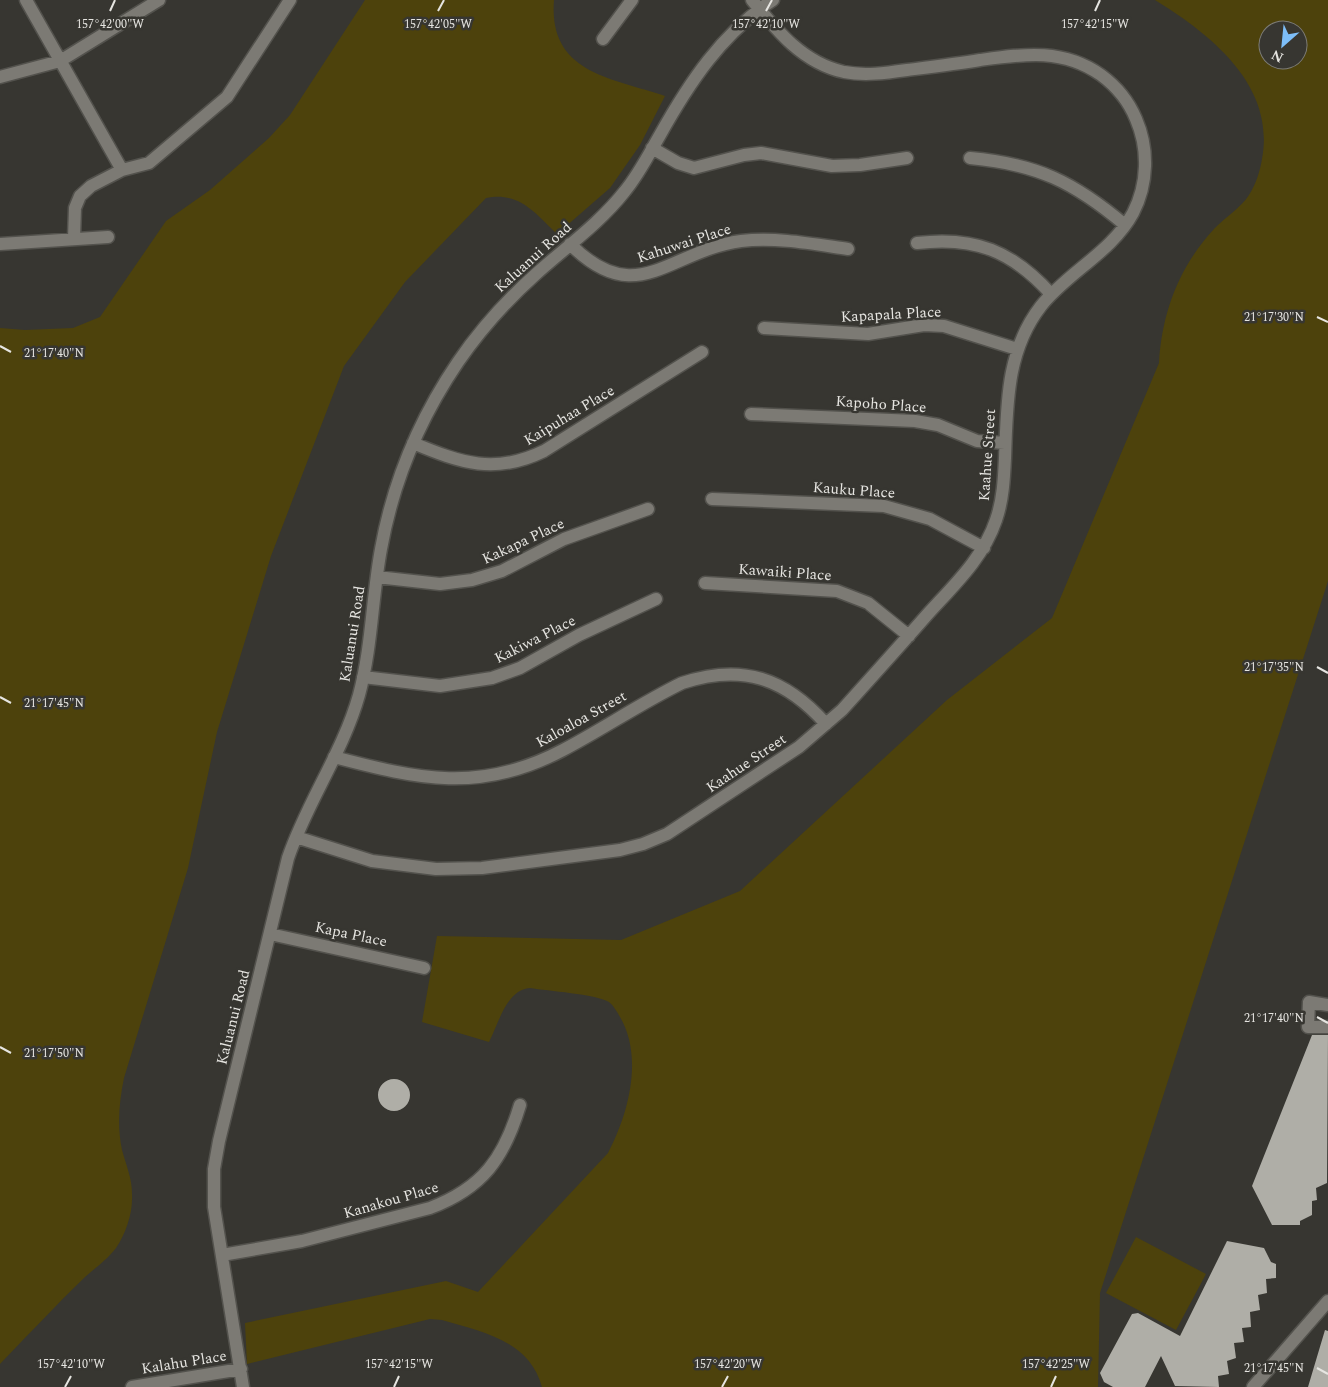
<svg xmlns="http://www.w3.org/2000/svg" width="1328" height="1387" font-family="Spectral,serif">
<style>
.green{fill:#4d420c;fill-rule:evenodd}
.building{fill:#afaea7}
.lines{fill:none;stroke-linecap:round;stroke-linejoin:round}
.minor-casing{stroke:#53524d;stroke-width:15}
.minor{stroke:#7c7a74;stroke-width:12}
.ticks{fill:none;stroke:#e6e5e1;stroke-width:2}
.labels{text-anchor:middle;stroke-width:5;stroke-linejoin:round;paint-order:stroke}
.street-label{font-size:15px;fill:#e6e5e1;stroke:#373631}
.ticks-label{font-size:12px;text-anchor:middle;fill:#e6e5e1;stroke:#373631;stroke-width:5;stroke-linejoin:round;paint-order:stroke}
</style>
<rect width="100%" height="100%" fill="#373631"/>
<path class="green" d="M365,0H554C548,73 611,78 665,96L640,145L610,188L557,234C535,213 519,191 486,198L405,282L344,366L271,556L217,732L188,868L124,1078C119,1102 117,1126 122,1150C126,1165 132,1178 132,1194C133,1213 126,1233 116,1248C107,1260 96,1267 85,1277C56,1305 28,1335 0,1364V328L25,330L73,328L100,317L166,221L210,190L269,138L290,115Z
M1155,0H1328V581L1100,1293L1098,1387H542C529,1340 482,1332 442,1320L430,1319L247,1364L245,1323L446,1281L478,1292L608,1153C628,1115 644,1058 620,1017C617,1012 614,1006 609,1002C595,994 548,991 530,988C506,990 499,1023 489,1042L422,1022L437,936L621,940L740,891L947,700L1052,618L1159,363C1162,312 1179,267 1214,229C1225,217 1241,208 1249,195C1256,184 1260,171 1262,159C1276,85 1210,34 1155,0ZM1268,30H1298V60H1268Z
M1136,1237L1206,1274L1176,1330L1106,1293Z"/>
<path class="building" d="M1312,1035H1328L1327,1183L1316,1188L1317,1200L1312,1201V1215L1300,1221V1225H1272L1252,1186Z
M378 1095a16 16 0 1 1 32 0a16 16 0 1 1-32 0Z
M1227,1241L1264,1248L1271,1262L1276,1264V1278L1266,1279L1267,1293L1258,1295L1260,1310L1250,1312L1251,1327L1242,1328L1244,1342L1234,1343L1236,1358L1227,1361L1229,1374L1218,1376L1219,1387L1175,1386L1161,1356L1145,1387H1113L1104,1382L1100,1373L1132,1314L1138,1313L1180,1336Z
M1325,1330L1328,1331V1387H1308Z"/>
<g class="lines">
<defs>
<path id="minor" d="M26,0L122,170
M603,39L632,0
M0,77L60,61L159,0
M652,148L678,163L694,168L744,155L761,153L832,166L860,165L907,158
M970,158C1037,164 1074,182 1125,225
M74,238L75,208L80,196L91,186L122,170L149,163L227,97L290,0
M917,243C975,236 1012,251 1051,294
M0,244L108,237
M570,244C637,311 668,251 741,241C777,237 813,244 848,249
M764,328L868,334L924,325L944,326L1017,349
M751,414L915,421L938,425L977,441L1005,443
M413,443C461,463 495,475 544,451L702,352
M712,499L884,506L930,519L984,548
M377,577L440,584L472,580L502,571L564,539L648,509
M705,583L837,591L868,603L909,636
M363,677L440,686L492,678L520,668L579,635L656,599
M334,757C418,779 480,794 563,750C603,729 641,703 682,683C742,663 785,678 826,724
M296,837L372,861L436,869L482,868L620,850L643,844L667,834L799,747L842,710C870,679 898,648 926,616C952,587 983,559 996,520C1003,500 1004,479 1005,458C1007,405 1006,351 1041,306C1068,272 1112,252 1133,213C1148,184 1149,149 1136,119C1129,102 1116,86 1101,75C1063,48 1024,54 980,60C956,64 931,67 907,70C886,73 865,76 844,72C803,63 777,31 752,0
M270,934L424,968
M1328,1005L1309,1002L1308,1027H1328
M222,1255L302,1241L430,1208C483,1188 504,1158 520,1105
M132,1387L241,1369
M243,1387L214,1207V1169L219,1141L288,858C307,802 343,752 359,695C372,647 372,597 381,549C393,482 420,418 458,362C480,330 507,300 536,274C566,247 600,223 625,191C639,174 649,154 660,135C689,83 722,33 773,0
M1253,1387L1328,1301"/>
</defs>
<use href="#minor" class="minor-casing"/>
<use href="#minor" class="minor"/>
</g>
<path class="ticks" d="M110,11L115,0M438,11L444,0M766,11L772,0M1095,11L1100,0M1317,317L1328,322M0,346L11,352M1317,667L1328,673M0,697L11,703M1317,1017L1328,1023M0,1047L11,1053M1317,1368L1328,1374M65,1387L71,1376M394,1387L399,1376M722,1387L728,1376M1051,1387L1056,1376"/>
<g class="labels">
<g class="street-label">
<text transform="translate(684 243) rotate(-18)" y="5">Kahuwai Place</text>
<text transform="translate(533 257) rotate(-42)" y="5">Kaluanui Road</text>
<text transform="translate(891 314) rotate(-3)" y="5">Kapapala Place</text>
<text transform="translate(881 404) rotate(4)" y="5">Kapoho Place</text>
<text transform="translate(569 415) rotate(-31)" y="5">Kaipuhaa Place</text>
<text transform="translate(987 455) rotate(-86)" y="5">Kaahue Street</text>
<text transform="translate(854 490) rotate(4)" y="5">Kauku Place</text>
<text transform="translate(523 541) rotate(-25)" y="5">Kakapa Place</text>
<text transform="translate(785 572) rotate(4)" y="5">Kawaiki Place</text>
<text transform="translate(352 634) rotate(-81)" y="5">Kaluanui Road</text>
<text transform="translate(535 639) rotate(-27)" y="5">Kakiwa Place</text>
<text transform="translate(581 719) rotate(-29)" y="5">Kaloaloa Street</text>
<text transform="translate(746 763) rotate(-34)" y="5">Kaahue Street</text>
<text transform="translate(351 934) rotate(12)" y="5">Kapa Place</text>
<text transform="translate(233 1017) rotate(-76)" y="5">Kaluanui Road</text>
<text transform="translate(391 1200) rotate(-16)" y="5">Kanakou Place</text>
<text transform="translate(184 1362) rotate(-9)" y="5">Kalahu Place</text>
</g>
</g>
<g class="ticks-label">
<text x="110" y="28">157°42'00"W</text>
<text x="438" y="28">157°42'05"W</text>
<text x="766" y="28">157°42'10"W</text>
<text x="1095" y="28">157°42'15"W</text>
<text x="1274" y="321">21°17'30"N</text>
<text x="54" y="357">21°17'40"N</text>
<text x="1274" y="671">21°17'35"N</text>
<text x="54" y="707">21°17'45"N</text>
<text x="1274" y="1022">21°17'40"N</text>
<text x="54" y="1057">21°17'50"N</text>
<text x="71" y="1368">157°42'10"W</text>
<text x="399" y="1368">157°42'15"W</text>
<text x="728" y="1368">157°42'20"W</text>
<text x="1056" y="1368">157°42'25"W</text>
<text x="1274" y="1372">21°17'45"N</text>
</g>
<g transform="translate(1283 45) rotate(207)"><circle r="24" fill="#373631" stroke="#7d7c77"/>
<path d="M0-4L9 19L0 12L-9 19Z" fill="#7dbef9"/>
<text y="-8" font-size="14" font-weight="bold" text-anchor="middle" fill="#e6e5e1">N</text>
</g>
</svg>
